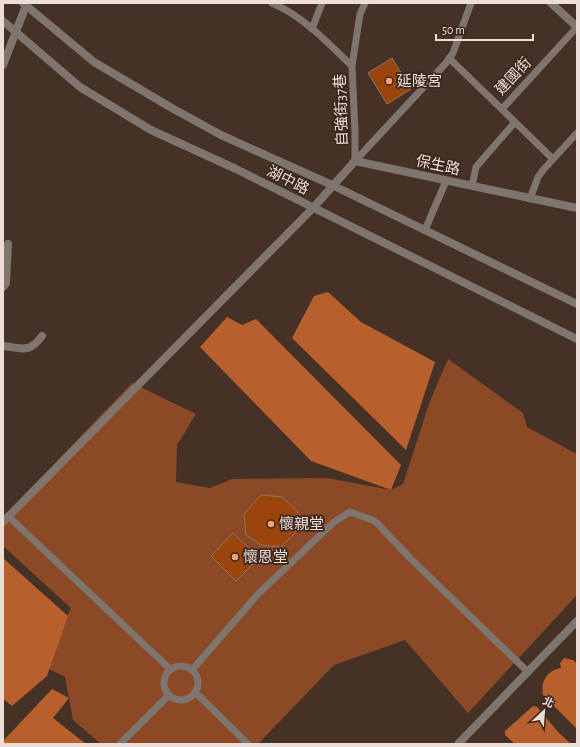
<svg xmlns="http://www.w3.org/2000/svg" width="580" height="747" font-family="'Alegreya Sans','Noto Sans TC',sans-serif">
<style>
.green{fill:#8b4a25}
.water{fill:#b75f2d}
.building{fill:#9a450b;stroke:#8d7467}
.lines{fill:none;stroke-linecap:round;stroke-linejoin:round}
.service{stroke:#7f746e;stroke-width:7}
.minor{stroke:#7f746e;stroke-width:8}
.tertiary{stroke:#7f746e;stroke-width:8}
.poi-dot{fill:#f0a27a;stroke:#3c271c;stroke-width:1.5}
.labels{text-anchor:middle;stroke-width:3.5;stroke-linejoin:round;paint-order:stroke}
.street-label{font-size:15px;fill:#ecded7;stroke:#3c271c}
.poi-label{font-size:15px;fill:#ecded7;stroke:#3c271c;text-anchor:start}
</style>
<rect width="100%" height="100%" fill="#463126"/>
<path class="green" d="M448,359L523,413L527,427L577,454V595L468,713L405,640L334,665L258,744H101L73,720L65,677L45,667L71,608L3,546V517L132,383L196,414L177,445L176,482L210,488L232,479L327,478L391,490L403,484L430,401Z"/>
<path class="water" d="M328,292L361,322L435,362L406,450L292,338L314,296Z
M227,317L242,325L256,319L401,465L391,490L311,461L200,347Z
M3,558L68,616L47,676L12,706L3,699Z
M564,658L573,660L577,664V729L543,695C540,681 548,670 561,668L560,663Z
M52,689L69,698L53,718L86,744H3V741Z
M533,706L537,707L559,733L571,744H515L505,735V731Z"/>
<path class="building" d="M392,58L411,89L387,104L368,73Z
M261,495L282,497L298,512L295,533L281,547L261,545L246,535L244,514Z
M233,533L259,558L236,581L211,556Z"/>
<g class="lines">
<path class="service" d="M272,3C303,16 328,43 352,66L355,132V161
M312,29L322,3
M449,58L553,159
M352,66L360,14L365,3
M502,109L577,27
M355,161L446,63L453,53L471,3
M472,186L476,167L515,122
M530,199L538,177L544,169L577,133
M425,230L446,181
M8,516L170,669
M164 683a17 17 0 1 1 34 0a17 17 0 1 1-34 0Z
M192,670L258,594L334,522L350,512L375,521L412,560L528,672
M195,692L248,744
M120,744L169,695"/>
<path class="minor" d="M551,3L577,27
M3,65L27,3
M3,287L6,283L8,244
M3,346C22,348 29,354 42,336
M3,522L313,208L355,161L577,208
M458,744L577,621"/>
<path class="tertiary" d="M23,3L94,62L170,107L221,135L332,185L577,304
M3,21L80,87L151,130L236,169L577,339"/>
</g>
<g class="poi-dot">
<circle cx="389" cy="81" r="4"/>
<circle cx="271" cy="524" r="4"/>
<circle cx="235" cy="557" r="4"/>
</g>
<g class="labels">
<g class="street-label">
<text transform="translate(513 76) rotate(-47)" y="5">建國街</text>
<text transform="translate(341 110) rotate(-92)" y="5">自強街37巷</text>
<text transform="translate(438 165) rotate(12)" y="5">保生路</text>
<text transform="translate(288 180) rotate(27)" y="5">湖中路</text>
</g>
<g class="poi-label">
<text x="397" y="86">延陵宮</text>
<text x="279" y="529">懷親堂</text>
<text x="243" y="562">懷恩堂</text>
</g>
</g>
<rect width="580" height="747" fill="none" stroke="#ecded7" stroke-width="8"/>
<g transform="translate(544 711) rotate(26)" stroke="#3c271c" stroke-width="3" paint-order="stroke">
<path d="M0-3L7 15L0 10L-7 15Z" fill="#ecded7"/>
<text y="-6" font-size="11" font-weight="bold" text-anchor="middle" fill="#ecded7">北</text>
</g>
<path d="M436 34v6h97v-6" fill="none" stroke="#ecded7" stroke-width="2"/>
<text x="442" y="34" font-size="12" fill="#ecded7" stroke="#3c271c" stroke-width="3" paint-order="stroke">50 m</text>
</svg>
